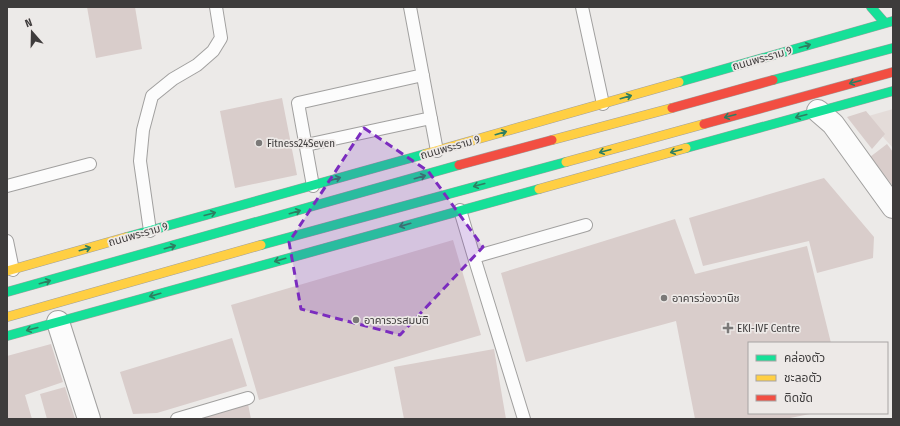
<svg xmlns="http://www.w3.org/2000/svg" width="900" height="426" font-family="'Fira Sans Condensed','Noto Sans Thai',sans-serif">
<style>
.built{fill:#e4dcd9}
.building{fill:#d9cdcb}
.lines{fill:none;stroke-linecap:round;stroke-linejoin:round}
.lane-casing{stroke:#a1a09f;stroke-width:14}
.street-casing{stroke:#a1a09f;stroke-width:24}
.fast-casing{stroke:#a1a09f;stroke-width:10}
.slow-casing{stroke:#a1a09f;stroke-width:10}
.jam-casing{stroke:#a1a09f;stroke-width:10}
.lane{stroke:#fcfcfc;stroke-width:12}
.street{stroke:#fcfcfc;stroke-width:22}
.fast{stroke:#16e098;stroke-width:9}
.slow{stroke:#ffcf43;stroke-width:9}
.jam{stroke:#f24e42;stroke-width:9}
.oneway{stroke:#2e7e61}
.marked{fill:#7b2cbf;fill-opacity:0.2;stroke:#7b2cbf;stroke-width:3;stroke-dasharray:8 5;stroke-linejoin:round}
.poi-dot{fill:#7b7978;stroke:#ede9e7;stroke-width:1.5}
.labels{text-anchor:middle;stroke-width:3.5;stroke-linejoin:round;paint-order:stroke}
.street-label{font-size:11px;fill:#3e3c3c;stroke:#ede9e7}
.poi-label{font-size:11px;fill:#3e3c3c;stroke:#ede9e7;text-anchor:start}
</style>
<rect width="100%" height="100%" fill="#eceae8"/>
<path class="built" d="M893,109V148L865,117Z"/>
<path class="building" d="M87,7H135L142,49L96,58Z
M282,98L297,175L235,188L220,111Z
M866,111L885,134L872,149L847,117Z
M887,144L893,152V186L870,157Z
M824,178L874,237L873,258L817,273L809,241L703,266L689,218Z
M675,219L695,274L807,246L831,343H749V413L810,414L785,419H695L676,321L526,362L501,273Z
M453,240L481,335L259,400L231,305Z
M232,338L247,386L157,413L133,414L120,372Z
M51,344L63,382L25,395L32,419H7V356Z
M494,349L506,419H404L394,367Z
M65,387L75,419H47L40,394Z
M248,404L251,419H194Z"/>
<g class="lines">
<defs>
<path id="lane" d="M410,7L437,151
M582,7L603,104
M306,145L431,118
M7,186L90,164
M313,186L298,103L423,75
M460,210L474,257L586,225
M150,231L140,161L143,130L152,96L173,79L197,65L213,51L221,38L216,7
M7,241L13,270
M474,257L524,419
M177,419L248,398"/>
<path id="street" d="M818,111L833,124L893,207
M58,322L89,419"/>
<path id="fast" d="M871,7L885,23
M773,80L893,48
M679,82L893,21
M686,148L893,91
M127,237L425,154
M261,245L566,162
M7,292L459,165
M7,336L539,189"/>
<path id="slow" d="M552,140L672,108
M425,154L679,82
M566,162L704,124
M539,189L686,148
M7,271L127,237
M7,317L261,245"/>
<path id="jam" d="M672,108L773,80
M704,124L893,72
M459,165L552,140"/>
</defs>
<use href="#lane" class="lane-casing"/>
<use href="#street" class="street-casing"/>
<use href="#fast" class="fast-casing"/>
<use href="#slow" class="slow-casing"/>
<use href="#jam" class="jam-casing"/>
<use href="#lane" class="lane"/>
<use href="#street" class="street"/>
<use href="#fast" class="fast"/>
<use href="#slow" class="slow"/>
<use href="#jam" class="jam"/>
</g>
<defs><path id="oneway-shaft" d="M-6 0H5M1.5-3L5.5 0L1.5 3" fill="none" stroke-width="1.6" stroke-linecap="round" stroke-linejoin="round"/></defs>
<g class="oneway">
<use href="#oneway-shaft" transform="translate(805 46) rotate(-16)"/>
<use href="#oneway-shaft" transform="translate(855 82) rotate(165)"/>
<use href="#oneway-shaft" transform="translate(626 97) rotate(-16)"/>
<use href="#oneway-shaft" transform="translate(730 116) rotate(165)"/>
<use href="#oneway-shaft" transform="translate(801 116) rotate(165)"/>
<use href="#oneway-shaft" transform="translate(501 133) rotate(-16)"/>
<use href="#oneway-shaft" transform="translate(605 151) rotate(165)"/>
<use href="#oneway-shaft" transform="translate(676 151) rotate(165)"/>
<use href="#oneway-shaft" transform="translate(420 177) rotate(-16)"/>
<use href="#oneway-shaft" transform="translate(335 179) rotate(-16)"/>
<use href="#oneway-shaft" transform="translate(479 185) rotate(165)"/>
<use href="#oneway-shaft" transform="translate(295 212) rotate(-16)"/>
<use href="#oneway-shaft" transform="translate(210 214) rotate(-15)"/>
<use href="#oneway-shaft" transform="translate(405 225) rotate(164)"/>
<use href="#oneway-shaft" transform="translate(170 247) rotate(-16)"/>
<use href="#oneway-shaft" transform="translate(85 249) rotate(-16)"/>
<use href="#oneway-shaft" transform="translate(280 260) rotate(164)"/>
<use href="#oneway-shaft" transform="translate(45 282) rotate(-16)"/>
<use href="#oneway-shaft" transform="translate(155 295) rotate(164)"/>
<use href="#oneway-shaft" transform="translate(32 329) rotate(165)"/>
</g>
<path class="marked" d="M364,128L428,171L483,247L400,335L301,309L289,242Z"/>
<g class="poi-dot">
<circle cx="259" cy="143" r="4"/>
<circle cx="664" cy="298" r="4"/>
<circle cx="356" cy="320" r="4"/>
<path d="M726 322h4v4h4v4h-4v4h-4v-4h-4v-4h4z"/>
</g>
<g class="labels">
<g class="street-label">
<text transform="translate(762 58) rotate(-16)" y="4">ถนนพระราม 9</text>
<text transform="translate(450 147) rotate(-16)" y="4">ถนนพระราม 9</text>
<text transform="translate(138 234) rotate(-16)" y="4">ถนนพระราม 9</text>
</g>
<g class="poi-label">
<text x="267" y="147">Fitness24Seven</text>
<text x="672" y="302">อาคารว่องวานิช</text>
<text x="364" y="324">อาคารวรสมบัติ</text>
<text x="737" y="332">EKI-IVF Centre</text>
</g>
</g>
<rect width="900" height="426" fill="none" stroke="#3e3c3c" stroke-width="16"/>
<rect x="748" y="342" width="140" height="72" fill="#ede9e7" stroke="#a7a4a3"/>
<rect x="756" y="355" width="20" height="6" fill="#16e098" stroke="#a7a4a3"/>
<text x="784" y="362" font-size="12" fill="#3e3c3c">คล่องตัว</text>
<rect x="756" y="375" width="20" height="6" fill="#ffcf43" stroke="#a7a4a3"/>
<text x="784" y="382" font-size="12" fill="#3e3c3c">ชะลอตัว</text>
<rect x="756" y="395" width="20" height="6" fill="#f24e42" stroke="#a7a4a3"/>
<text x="784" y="402" font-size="12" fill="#3e3c3c">ติดขัด</text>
<g transform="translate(32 32) rotate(340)" stroke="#ede9e7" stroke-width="3" paint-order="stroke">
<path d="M0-3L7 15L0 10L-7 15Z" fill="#3e3c3c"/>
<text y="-6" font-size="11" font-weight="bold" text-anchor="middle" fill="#3e3c3c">N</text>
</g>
</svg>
